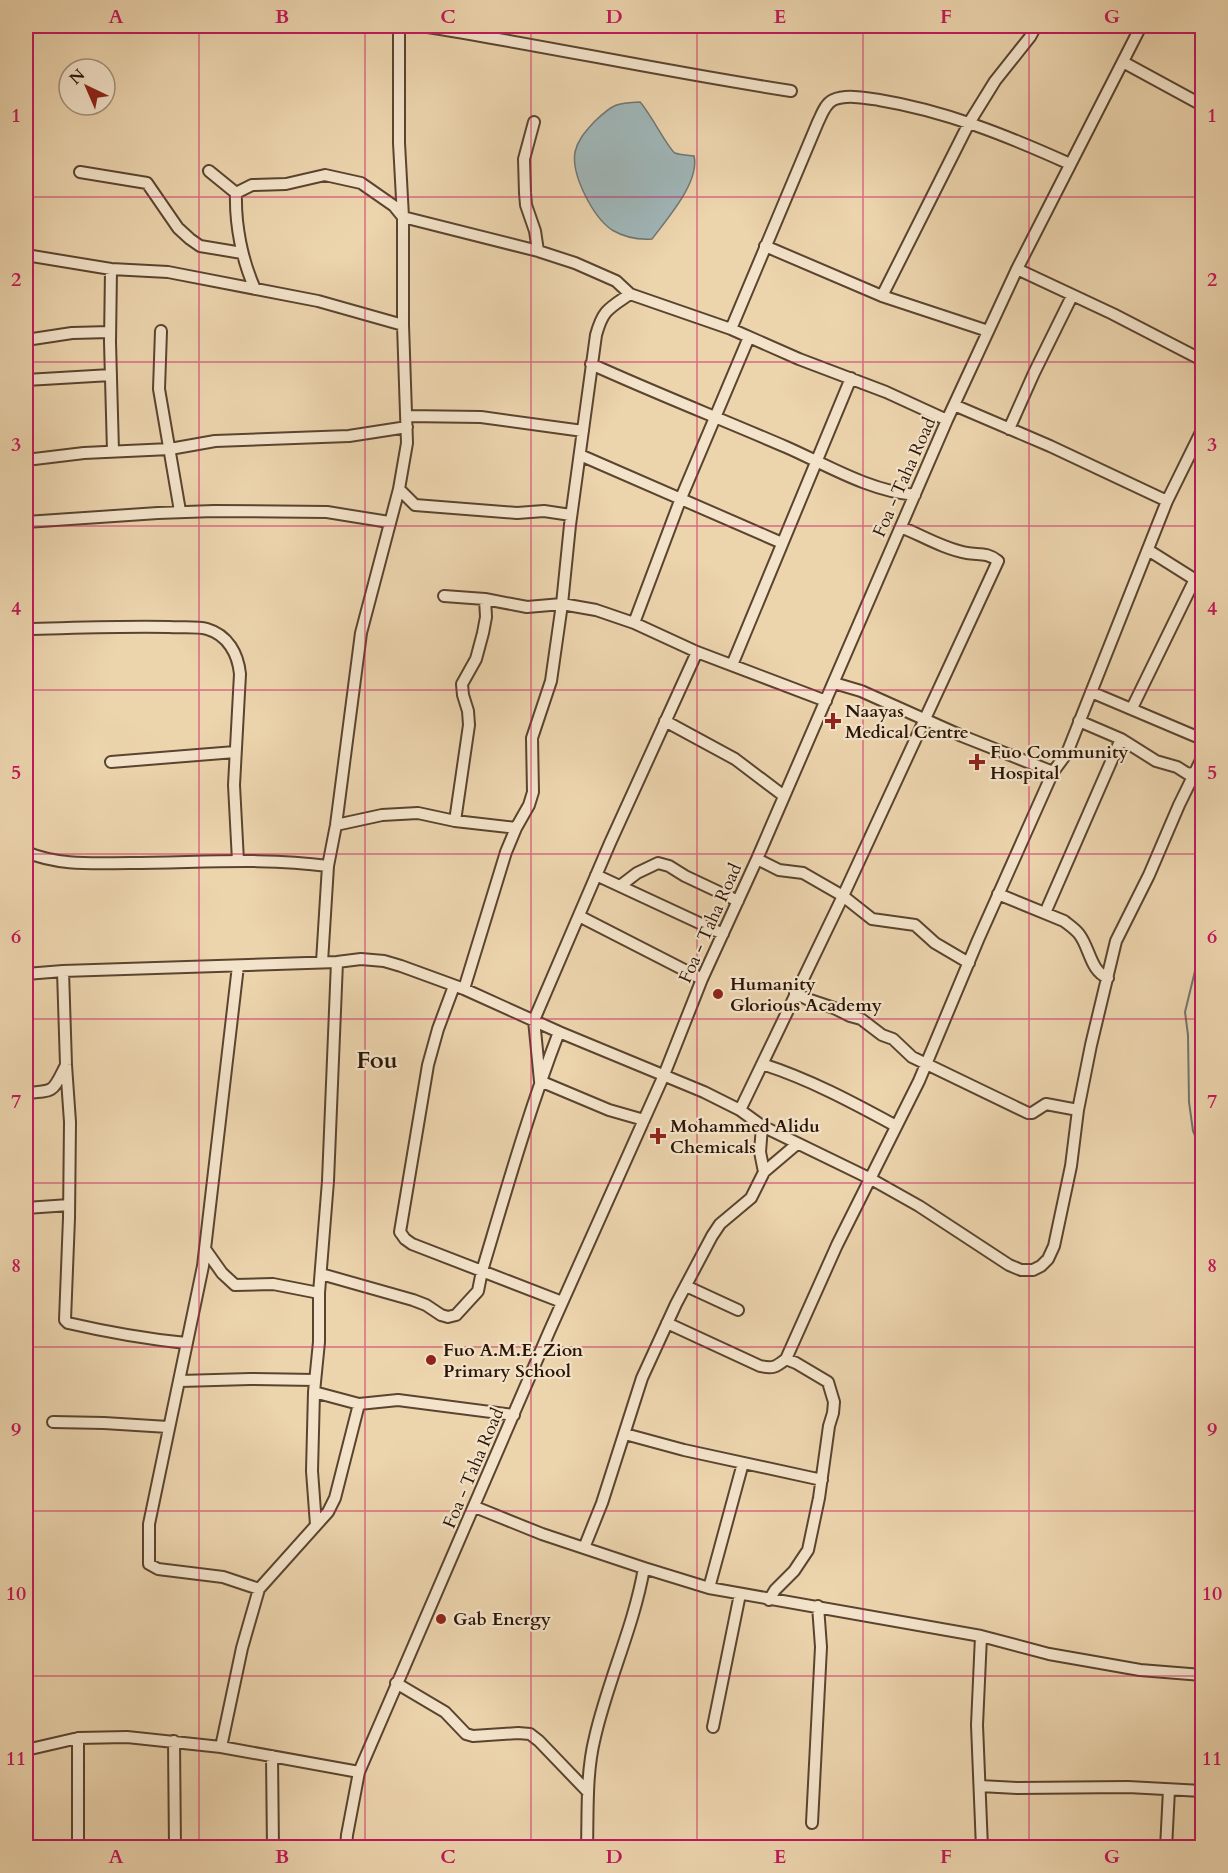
<svg xmlns="http://www.w3.org/2000/svg" width="1228" height="1873" font-family="Cardo,serif">
<style>
.water{fill:#9fb5b7;stroke:#707570;stroke-width:1.5}
.lines{fill:none;stroke-linecap:round;stroke-linejoin:round}
.stream{stroke:#707570;stroke-width:2}
.minor-casing{stroke:#5a442f;stroke-width:14}
.minor{stroke:#f3e3ca;stroke-width:10}
.grid{fill:none;stroke:#c2185b;stroke-width:1.5;stroke-opacity:0.55}
.poi-dot{fill:#8f2418;stroke:#f3e3ca;stroke-width:2}
.labels{text-anchor:middle;stroke-width:4.5;stroke-linejoin:round;paint-order:stroke}
.street-label{font-size:18px;fill:#2a1405;stroke:#f3e3ca}
.poi-label{font-size:18px;font-weight:bold;fill:#2a1405;stroke:#f3e3ca;text-anchor:start}
.district-label{font-size:24px;font-weight:bold;fill:#2a1405;stroke:#f3e3ca}
.neatline{fill:none;stroke:#c2185b;stroke-width:2}
.grid-label{font-size:20px;text-anchor:middle;font-weight:bold;fill:#c2185b}
</style>
<rect width="100%" height="100%" fill="#ecd4ad"/>
<filter id="stains"><feTurbulence type="fractalNoise" baseFrequency=".00333" numOctaves="4"/><feColorMatrix values="0 0 0 0 .2 0 0 0 0 .09 0 0 0 0 .02 0 0 0 .5 -.17"/></filter>
<radialGradient id="worn" r=".72"><stop offset=".6" stop-color="#630" stop-opacity="0"/><stop offset="1" stop-color="#630" stop-opacity=".3"/></radialGradient>
<path class="water" d="M640,102C649,111 669,150 675,153C680,155 688,155 694,156C700,182 667,219 652,239C638,240 624,237 612,230C593,217 571,175 575,152C578,139 586,131 595,121C613,104 616,103 640,102Z"/>
<g class="lines">
<path class="stream" d="M1202,958L1195,971L1185,1012L1188,1035L1189,1102L1193,1131L1202,1151"/>
<defs>
<path id="minor" d="M422,26C546,46 667,72 791,91
M1123,62L1202,105
M534,122L524,159L525,193L526,205L535,231L538,251
M209,171L236,193C235,225 242,260 255,289
M80,172L147,183L178,228L190,239L200,246L242,253
M236,193L252,185L286,184L325,175L361,183L394,206L403,217L538,251L575,263L616,281L630,294L731,329L799,359L886,392L947,420
M765,246L882,296L988,331
M26,255L111,269L168,272L318,301L403,325
M111,269L110,342L113,451
M1017,269L1113,314L1202,360
M882,296L969,123L995,81L1030,37L1036,26
M731,329L818,122C822,114 825,104 833,100C846,94 866,98 879,100C946,111 1008,136 1070,164
M161,331L159,389L180,511
M26,340L72,333L110,332
M591,364C655,393 721,419 786,447C827,465 869,491 915,495
M26,380L111,375
M954,405L1050,446L1167,501
M406,416L481,417L583,431
M1009,429L1034,373L1072,296
M580,455L782,543
M26,460L84,453L170,449L215,441L349,436L407,427
M399,489L415,505L517,513L544,511L571,515
M26,522L158,513L214,511L327,512L389,522
M1148,550L1202,584
M444,596L485,599L527,607L562,604L596,610L634,623L697,652L826,701
M634,623L681,498L749,337
M26,629C73,628 122,626 169,627C181,628 196,626 207,629C228,635 238,654 240,674L234,785L238,861
M732,665L851,378
M834,683L861,691L962,736L1053,772
M1091,692L1202,739
M1132,708L1195,579
M665,721L735,759L784,796
M1079,721L1121,739L1156,761L1177,767L1188,774L1196,772L1200,774
M111,762L235,752
M455,821L469,725L468,711L463,695L462,684L476,659L483,633L486,617L485,599
M336,825L382,815L418,813L455,821L516,828
M26,852C59,866 95,863 130,863C196,863 262,857 328,866
M757,859L779,870L803,873L843,896L872,919L915,925L935,943L969,963
M596,875L723,934
M620,886L637,873L658,863L669,866L685,876L738,901
M998,894L1064,921C1069,925 1075,929 1079,934C1090,948 1090,971 1108,978
M1045,913L1121,739
M579,916L702,979
M322,962L328,866L336,825L361,633L399,489L407,443L403,325V217L399,143V26
M337,962L328,1181L319,1293V1342L314,1392L359,1404L398,1400L514,1415
M238,966L203,1266L149,1524V1564L158,1569L223,1577L259,1589
M63,971L66,1065L70,1122L69,1218L65,1320L68,1323C107,1332 146,1339 186,1343
M26,974L63,971L337,962L361,959L384,961L401,966L464,989L559,1032L704,1092L740,1110L762,1126L871,1179L919,1206L1009,1265L1021,1270H1033L1041,1266L1048,1259L1054,1246L1071,1166L1078,1110L1091,1045L1116,941L1149,875L1179,805L1202,758
M454,986L438,1029L428,1065L400,1232L405,1239L412,1244L562,1302
M464,989L506,852L516,828L529,805L533,792L532,738L551,681L562,604L570,525L596,335C603,310 608,309 630,294
M795,993L807,999L834,1008L850,1016L861,1019L882,1035L893,1039L912,1057L1028,1113H1032L1046,1104L1078,1110
M762,1064C809,1079 852,1102 896,1126
M540,1081L534,1020L610,843L697,652
M540,1081L609,1110L644,1120
M26,1093C56,1091 52,1092 66,1065
M740,1110L843,896L998,561C987,552 979,555 967,553C944,549 921,535 901,527
M762,1126L760,1152L764,1172
M26,1208L69,1205
M205,1249L222,1273L235,1285L273,1284L319,1293
M321,1274L413,1300L426,1305L441,1315L448,1317L456,1315L478,1291L482,1271C506,1191 529,1110 559,1032
M686,1286L738,1310
M667,1323L760,1366C773,1369 776,1367 786,1359L837,1245L919,1081L978,940L1053,772L1067,753L1167,501L1202,430
M180,1381L250,1379L315,1380
M314,1392L312,1471L316,1525
M53,1422L104,1423L168,1427
M625,1434L684,1450L822,1480
M475,1507L542,1534L644,1568C634,1626 608,1680 595,1737C586,1773 588,1810 587,1848
M584,1548L602,1503L642,1378L676,1304L712,1236L720,1224L751,1198L764,1172L797,1144
M644,1568L709,1588L981,1636L1049,1654L1089,1661L1140,1670L1202,1675
M709,1588L743,1463
M769,1600L775,1590L794,1571L808,1550L819,1498L829,1426L833,1413L834,1402L828,1382L796,1363L786,1359
M981,1636L977,1725L982,1848
M396,1683L445,1712L466,1734L473,1736L518,1733L530,1734L539,1741L588,1792
M713,1727L740,1594
M174,1741L175,1848
M221,1747L242,1648L259,1589L328,1512L335,1498L359,1404
M26,1750L78,1738L127,1737L221,1747L359,1772
M272,1756L273,1848
M980,1786L1017,1788L1128,1787L1202,1791
M812,1823L821,1647L818,1606
M876,1846V1848
M78,1848V1738
M346,1848L347,1835L359,1772L549,1332L664,1075L702,979L757,859L947,420L1017,269L1141,26
M1166,1848L1169,1790"/>
</defs>
<use href="#minor" class="minor-casing"/>
<use href="#minor" class="minor"/>
</g>
<path class="grid" d="M199,26V1848M365,26V1848M531,26V1848M697,26V1848M863,26V1848M1029,26V1848M26,197H1202M26,362H1202M26,526H1202M26,690H1202M26,854H1202M26,1019H1202M26,1183H1202M26,1347H1202M26,1511H1202M26,1676H1202"/>
<g class="poi-dot">
<path d="M830 712h6v6h6v6h-6v6h-6v-6h-6v-6h6z"/>
<path d="M974 753h6v6h6v6h-6v6h-6v-6h-6v-6h6z"/>
<circle cx="718" cy="994" r="6"/>
<path d="M655 1127h6v6h6v6h-6v6h-6v-6h-6v-6h6z"/>
<circle cx="431" cy="1360" r="6"/>
<circle cx="441" cy="1619" r="6"/>
</g>
<g class="labels">
<g class="street-label">
<text transform="translate(904 477) rotate(-66)" y="6">Foa - Taha Road</text>
<text transform="translate(710 923) rotate(-66)" y="6">Foa - Taha Road</text>
<text transform="translate(473 1468) rotate(-67)" y="6">Foa - Taha Road</text>
</g>
<g class="poi-label">
<text x="845" y="717">Naayas<tspan x="845" dy="21">Medical Centre</tspan></text>
<text x="990" y="758">Fuo Community<tspan x="990" dy="21">Hospital</tspan></text>
<text x="730" y="990">Humanity<tspan x="730" dy="21">Glorious Academy</tspan></text>
<text x="670" y="1132">Mohammed Alidu<tspan x="670" dy="21">Chemicals</tspan></text>
<text x="443" y="1356">Fuo A.M.E. Zion<tspan x="443" dy="21">Primary School</tspan></text>
<text x="453" y="1625">Gab Energy</text>
</g>
<g class="district-label">
<text x="377" y="1068">Fou</text>
</g>
</g>
<rect width="1228" height="1873" fill="none" stroke="#ecd4ad" stroke-width="66"/>
<g transform="translate(87 87) rotate(316)"><circle r="28" fill="#f3e3ca" stroke="#a3907b" stroke-width="1.5"/>
<path d="M0-4.5L10 22L0 15L-10 22Z" fill="#8f2418"/>
<text y="-9" font-size="16" font-weight="bold" text-anchor="middle" fill="#2a1405">N</text>
</g>
<rect x="33" y="33" width="1162" height="1807" class="neatline"/>
<g class="grid-label">
<text x="116" y="23">A</text>
<text x="282" y="23">B</text>
<text x="448" y="23">C</text>
<text x="614" y="23">D</text>
<text x="780" y="23">E</text>
<text x="946" y="23">F</text>
<text x="1112" y="23">G</text>
<text x="16" y="122">1</text>
<text x="1212" y="122">1</text>
<text x="16" y="286">2</text>
<text x="1212" y="286">2</text>
<text x="16" y="451">3</text>
<text x="1212" y="451">3</text>
<text x="16" y="615">4</text>
<text x="1212" y="615">4</text>
<text x="16" y="779">5</text>
<text x="1212" y="779">5</text>
<text x="16" y="943">6</text>
<text x="1212" y="943">6</text>
<text x="16" y="1108">7</text>
<text x="1212" y="1108">7</text>
<text x="16" y="1272">8</text>
<text x="1212" y="1272">8</text>
<text x="16" y="1436">9</text>
<text x="1212" y="1436">9</text>
<text x="16" y="1600">10</text>
<text x="1212" y="1600">10</text>
<text x="16" y="1765">11</text>
<text x="1212" y="1765">11</text>
<text x="116" y="1863">A</text>
<text x="282" y="1863">B</text>
<text x="448" y="1863">C</text>
<text x="614" y="1863">D</text>
<text x="780" y="1863">E</text>
<text x="946" y="1863">F</text>
<text x="1112" y="1863">G</text>
</g>
<rect width="100%" height="100%" filter="url(#stains)"/>
<rect width="100%" height="100%" fill="url(#worn)"/>
</svg>
